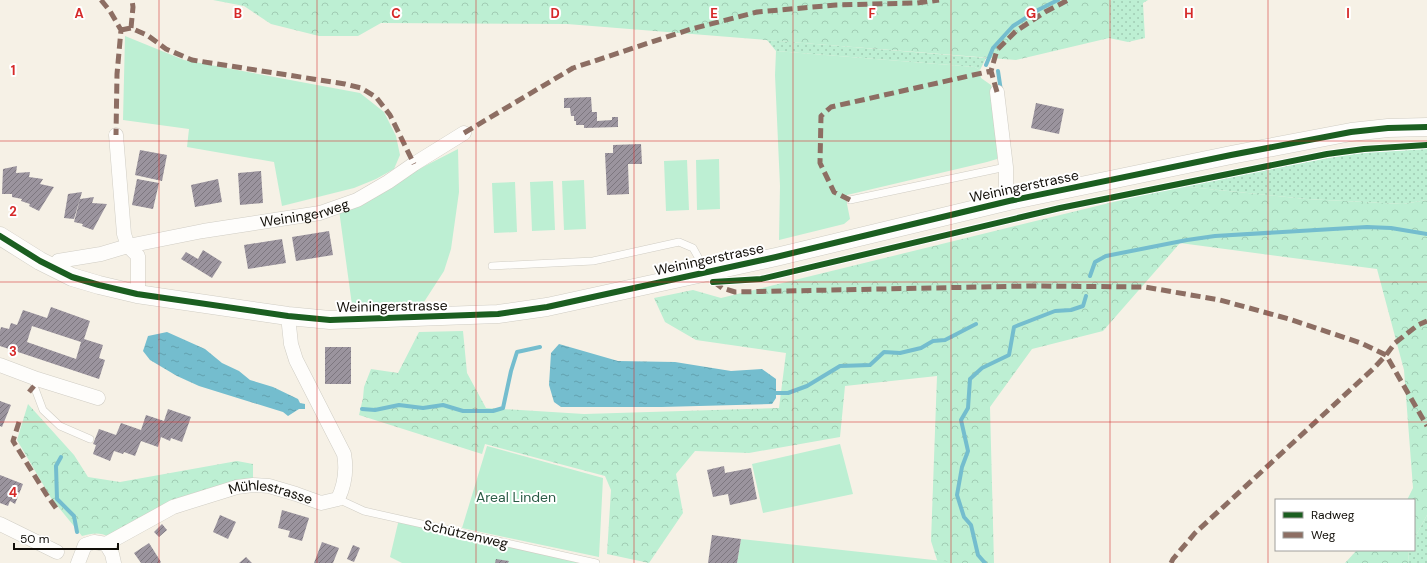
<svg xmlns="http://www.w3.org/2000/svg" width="1427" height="563" font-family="'DM Sans',sans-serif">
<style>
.grass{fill:url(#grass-dots)}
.forest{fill:url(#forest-crowns)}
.garden{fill:#bdefd3}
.water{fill:url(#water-ripples)}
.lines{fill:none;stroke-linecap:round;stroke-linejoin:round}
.stream{stroke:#74bdce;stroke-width:4}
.building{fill:url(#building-hatch);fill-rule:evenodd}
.service-casing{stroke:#d0cdc4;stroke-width:8}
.minor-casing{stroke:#d0cdc4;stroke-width:15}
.tertiary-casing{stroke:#d0cdc4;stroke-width:19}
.service{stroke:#fefdfb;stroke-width:7}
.minor{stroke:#fefdfb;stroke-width:14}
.tertiary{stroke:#fefdfb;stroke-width:18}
.quiet{stroke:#8d6e63;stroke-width:5;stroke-dasharray:10 5;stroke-linecap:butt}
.cycleway-casing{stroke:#fff;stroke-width:8}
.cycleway{stroke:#1b5e20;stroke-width:6}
.grid{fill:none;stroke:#d62828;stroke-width:1;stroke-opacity:0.55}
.labels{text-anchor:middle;stroke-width:4;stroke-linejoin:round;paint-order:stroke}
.street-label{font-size:14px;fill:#110e08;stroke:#fff}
.park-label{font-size:14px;fill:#2b5c47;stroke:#fff}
.grid-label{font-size:13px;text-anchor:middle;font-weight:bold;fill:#d62828;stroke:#fff;stroke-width:4;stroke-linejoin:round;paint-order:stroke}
</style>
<defs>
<pattern id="grass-dots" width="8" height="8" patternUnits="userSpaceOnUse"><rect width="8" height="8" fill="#bdefd3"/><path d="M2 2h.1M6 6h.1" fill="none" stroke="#a1ccb4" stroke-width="1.8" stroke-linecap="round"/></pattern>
<pattern id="forest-crowns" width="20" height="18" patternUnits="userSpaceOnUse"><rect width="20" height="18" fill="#bdefd3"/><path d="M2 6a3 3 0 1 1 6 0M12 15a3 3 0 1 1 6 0" fill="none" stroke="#a1ccb4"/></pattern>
<pattern id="water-ripples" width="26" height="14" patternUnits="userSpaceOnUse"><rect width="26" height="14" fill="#74bdce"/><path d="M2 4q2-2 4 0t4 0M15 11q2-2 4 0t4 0" fill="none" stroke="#63a1af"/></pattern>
<pattern id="building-hatch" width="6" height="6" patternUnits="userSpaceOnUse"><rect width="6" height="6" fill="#9b949e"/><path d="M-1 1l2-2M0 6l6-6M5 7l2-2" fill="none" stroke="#7d777f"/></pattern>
</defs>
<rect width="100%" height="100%" fill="#f6f1e6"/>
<path class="grass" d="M1112,0H1148L1143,3L1145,38L1128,42L1109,38L1110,1Z
M767,40L986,58L980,70L975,67L776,51Z
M1427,149V200L1403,204L1306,199L1179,186L1355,153Z
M1427,515V563H1408L1409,550H1414V539Z"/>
<path class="forest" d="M213,0H1112L1110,1L1109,38L1016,60L567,24L381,23L358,36H319L271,24L244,6Z
M1179,186L1306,199L1403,204L1427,200V515L1414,539V500H1407L1413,488L1404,370L1377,269L1180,243L1103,331L1032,349L990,407L994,563H938L931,541L937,376L845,386L840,437L749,453L695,451L676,474L683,513L649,563L607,554L611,490L605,476L485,444L482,454L359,415L363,398L364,387L371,369L398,373L419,332L463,331L467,373L486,408L584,414L779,408L786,353L696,340L665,322L654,298L693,290L721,298Z
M28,404L74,455L88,477L120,482L237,461L253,464V481L110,537C99,532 93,533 82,536L51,498L17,440Z
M1357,550H1409L1408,563H1345Z"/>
<path class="garden" d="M125,36L184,60L360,93L384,112L396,136L400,155L394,169L376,179L354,188L282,206L274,162L187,147L189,129L123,120Z
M776,51L975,67L980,70L981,78L991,85L1001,152L997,159L987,162L847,195V204L850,219L844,224L779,240L780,186L775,75Z
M458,149L459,192L451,249L444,271L424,302L352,305L339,210Z
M719,159L720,209L697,210L696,160Z
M687,160L689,210L666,211L664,161Z
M584,180L586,229L564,230L562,181Z
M553,181L555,230L532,231L530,182Z
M515,182L517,232L494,233L492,183Z
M840,444L853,494L763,513L752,464Z
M487,446L603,478L599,557L462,528Z
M399,519L590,563H402L390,557Z
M741,539L961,563H737Z"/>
<path class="water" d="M167,332L205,349L222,363L239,371L250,380L273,387L298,399L300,403L305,404V409H299L288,416L283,412L199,386L177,376L150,360L143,351L148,336Z
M559,344L618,361L675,362L731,371L762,369L776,379V398L772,404L662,407H561L554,402L549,385L551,353Z"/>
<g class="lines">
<path class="stream" d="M986,65L993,48L1013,26L1038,10L1058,0
M998,71L1001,91
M1090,276L1095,262L1106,256L1187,240L1215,236L1367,227L1391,228L1427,234
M776,393H788L807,386L840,366L870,365L884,352L900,353L921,348L933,341L945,340L976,324
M362,409L375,410L399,405L423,408L443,405L463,411H493L503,408L511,371L517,352L540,347
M61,457L56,466L57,499L74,516L77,532
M985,563L978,555L971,525L964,517L957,495L962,467L968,451L961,420L968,408L970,379L982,368L1009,355L1014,327L1055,311L1071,310L1083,306L1086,296"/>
</g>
<path class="building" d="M591,97L592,112H597V121L612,120V117H618V127L584,128V125H576V121H574V116H571L570,108H564V98Z
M1036,103L1064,109L1059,134L1031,128Z
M641,144L642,164H628L629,194L607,195L605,153H613V145Z
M140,150L167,155L162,181L135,175Z
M17,166L16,173L30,172L29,177L43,179L40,184L54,187L39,211L29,206L30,204L21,201L22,199L12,197V194H2L3,169Z
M261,171L263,203L240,205L238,173Z
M137,179L159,183L153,209L132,205Z
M218,179L222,202L195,207L191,185Z
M82,192L74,219L64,218L68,194Z
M94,197L92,203L107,204L93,230L82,226L83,224L74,222L80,199Z
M329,231L333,255L296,261L292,237Z
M282,239L286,263L248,269L244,245Z
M203,250L222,262L212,278L181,259L186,252L198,259Z
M51,307L90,321L84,339L103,345L99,358L105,360L99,379L0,346V331L1,327L9,329L11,323L17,325L23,310L47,318ZM32,326L81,342L76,359L27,342Z
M325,347H351V384H325Z
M0,401L11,405L2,427L0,426Z
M168,409L191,417L182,442L171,438L170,441L161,437L158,447L141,441L135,456L124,452L123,454L114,451L110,461L93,454L96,445L93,444L99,429L116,435L121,423L141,430L146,415L164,421Z
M724,466L725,473L751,468L757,499L730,505L728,494L713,497L707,470Z
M0,475L23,484L15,504L10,501L8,506L0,503Z
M282,510L309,518L302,541L288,537L290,531L278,528Z
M220,515L236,522L228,539L213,532Z
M162,524L167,530L159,537L154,532Z
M712,535L741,539L737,563H708Z
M322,542L339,548L333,563H314Z
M149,543L161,562L160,563H141L134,553Z
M353,545L360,548L354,562L347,559Z
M246,557L252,563H239Z
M496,559L509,561L508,563H495Z"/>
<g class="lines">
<defs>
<path id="service" d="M850,200L1006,167
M492,266L593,261L679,242L693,248L698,257L701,272
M37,379L34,386L43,410L60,426L90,439
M338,499L364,511L596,563"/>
<g id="minor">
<path d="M997,92L1006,167V188L1009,201"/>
<path d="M116,135L124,234L128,246L138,256V285L137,294"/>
<path id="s1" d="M53,268L58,261L101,254L128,246L203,231L320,213L357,200L388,182L414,164L464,133"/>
<path d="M0,365L37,379L98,398"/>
<path d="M0,524L57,552"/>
<path d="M106,544L112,554L114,563"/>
<path id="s2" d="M78,563L85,545L94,542L106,544L173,507L237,487L253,485L269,486L296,494L321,503L338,499C345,484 347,470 344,454L296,360L291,344L288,316"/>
</g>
<path id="tertiary" d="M0,236L40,261L72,277L99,285L137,294L288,316L330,320L498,314L547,307L776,257L1009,201L1231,155L1351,132L1388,128L1427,127"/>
</defs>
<use href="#service" class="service-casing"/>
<use href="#minor" class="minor-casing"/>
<use href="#tertiary" class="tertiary-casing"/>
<use href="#service" class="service"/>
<use href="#minor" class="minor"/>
<use href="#tertiary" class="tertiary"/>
<path class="quiet" d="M101,0L110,11L121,30L117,74L116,135
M131,28L133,7L132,0
M121,30L131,28L147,35L166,49L192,60L345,84L361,88L376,97L390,115L414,164
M997,92L991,71L997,50L1016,31L1045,12L1068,0
M464,133L573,68L691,29L757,12L836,5L917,3L939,0
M850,200L834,192L820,163L821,116L831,107L991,71
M714,282L722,288L735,292L1029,286L1145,287L1220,300L1289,319L1361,343L1386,355L1427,426
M29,392L34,386
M19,422L13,441L46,494L56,508
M1171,563L1173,559L1195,533L1374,368L1386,355L1395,343L1418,325L1427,321"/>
<defs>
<path id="cycleway" d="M0,236L40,261L72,277L99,285L137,294L288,316L330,320L498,314L547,307L776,257L1009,201L1231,155L1351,132L1388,128L1427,127
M713,282L761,279L1060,208L1327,154L1364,149L1427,145"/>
</defs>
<use href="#cycleway" class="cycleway-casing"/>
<use href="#cycleway" class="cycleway"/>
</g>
<path class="grid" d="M159,0V563M317,0V563M476,0V563M634,0V563M793,0V563M951,0V563M1110,0V563M1268,0V563M0,141H1427M0,282H1427M0,422H1427"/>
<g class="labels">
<g class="street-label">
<text transform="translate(1024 186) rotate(-12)" y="5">Weiningerstrasse</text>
<text dy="5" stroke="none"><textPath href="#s1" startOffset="260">Weiningerweg</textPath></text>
<text transform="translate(709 259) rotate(-12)" y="5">Weiningerstrasse</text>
<text transform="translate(392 306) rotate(-1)" y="5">Weiningerstrasse</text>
<text dy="5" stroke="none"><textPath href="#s2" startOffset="219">Mühlestrasse</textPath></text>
<text transform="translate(466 534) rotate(13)" y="5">Schützenweg</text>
</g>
<g class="park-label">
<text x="516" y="502">Areal Linden</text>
</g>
</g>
<g class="grid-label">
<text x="79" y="18">A</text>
<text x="238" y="18">B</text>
<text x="396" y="18">C</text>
<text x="555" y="18">D</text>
<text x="714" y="18">E</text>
<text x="872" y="18">F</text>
<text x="1031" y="18">G</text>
<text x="1189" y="18">H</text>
<text x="1348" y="18">I</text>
<text x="13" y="75">1</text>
<text x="13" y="216">2</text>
<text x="13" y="356">3</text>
<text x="13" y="497">4</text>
</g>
<rect x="1275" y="499" width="140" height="52" fill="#ffffff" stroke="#a09f9c"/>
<rect x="1283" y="512" width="20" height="6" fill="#1b5e20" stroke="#a09f9c"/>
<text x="1311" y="519" font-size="12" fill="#110e08">Radweg</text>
<rect x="1283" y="532" width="20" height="6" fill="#8d6e63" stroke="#a09f9c"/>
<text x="1311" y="539" font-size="12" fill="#110e08">Weg</text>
<path d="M14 543v6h104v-6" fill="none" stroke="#110e08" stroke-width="2"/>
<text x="20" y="543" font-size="12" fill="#110e08" stroke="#ffffff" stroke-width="3" paint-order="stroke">50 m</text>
</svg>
